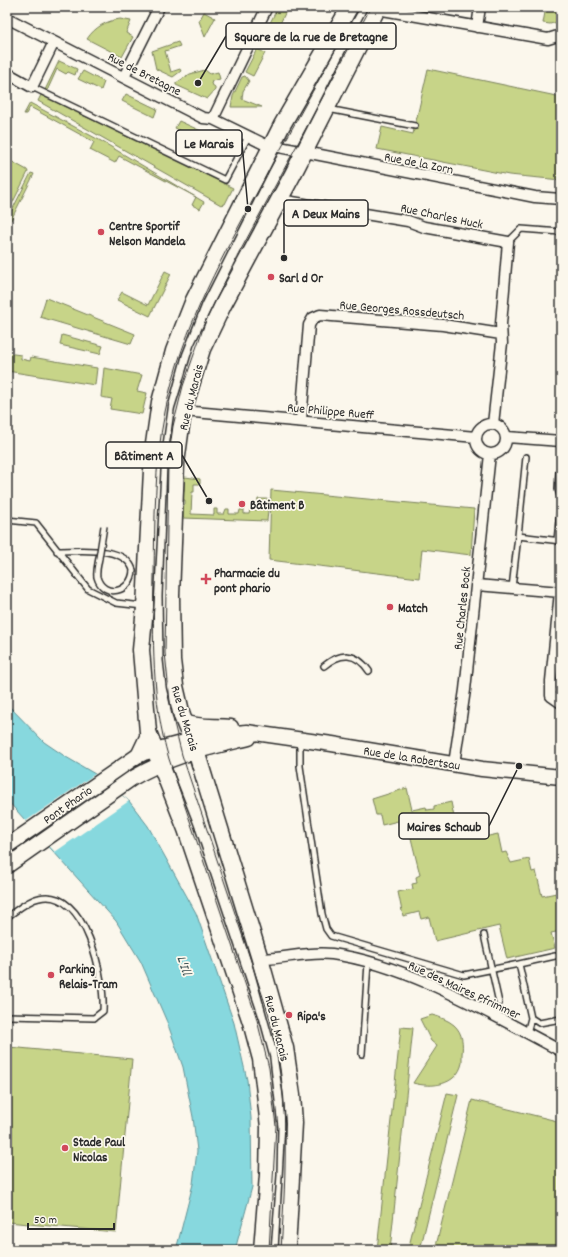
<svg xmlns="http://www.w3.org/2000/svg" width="568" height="1257" font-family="Dekko,sans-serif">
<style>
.green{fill:#c7d488;stroke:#79805a}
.water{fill:#87d8de;stroke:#629396}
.pier{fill:#fbf7ec}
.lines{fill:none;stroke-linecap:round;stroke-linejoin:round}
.service-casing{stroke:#2b2b2b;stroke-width:8}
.minor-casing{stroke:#2b2b2b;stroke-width:13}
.secondary-casing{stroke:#2b2b2b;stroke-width:17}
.primary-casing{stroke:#2b2b2b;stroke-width:19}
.service{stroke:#fbf7ec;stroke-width:5}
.minor{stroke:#fbf7ec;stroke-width:10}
.secondary{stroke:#fbf7ec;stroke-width:14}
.primary{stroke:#fbf7ec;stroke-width:16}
.tram{stroke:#2b2b2b;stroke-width:1}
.service-bridge-casing{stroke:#2b2b2b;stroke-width:8;stroke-linecap:butt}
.service-bridge{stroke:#fbf7ec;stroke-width:5}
.poi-dot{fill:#d1495b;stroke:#fbf7ec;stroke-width:1.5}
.labels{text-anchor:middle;stroke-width:3.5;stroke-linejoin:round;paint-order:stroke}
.street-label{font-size:13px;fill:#2b2b2b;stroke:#fbf7ec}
.poi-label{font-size:13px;font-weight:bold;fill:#2b2b2b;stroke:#fbf7ec;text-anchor:start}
.water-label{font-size:14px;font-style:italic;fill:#425658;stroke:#fbf7ec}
.leader{fill:none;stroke:#2b2b2b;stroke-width:1.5}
.callout-dot{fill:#2b2b2b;stroke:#fbf7ec;stroke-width:1.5}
.callout{fill:#fbf7ec;stroke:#2b2b2b;stroke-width:1.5}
.callout-label{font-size:14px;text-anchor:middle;font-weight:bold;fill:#2b2b2b}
</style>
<rect width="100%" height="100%" fill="#fbf7ec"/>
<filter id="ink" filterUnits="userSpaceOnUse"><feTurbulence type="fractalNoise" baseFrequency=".025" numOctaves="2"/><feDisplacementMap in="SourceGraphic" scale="8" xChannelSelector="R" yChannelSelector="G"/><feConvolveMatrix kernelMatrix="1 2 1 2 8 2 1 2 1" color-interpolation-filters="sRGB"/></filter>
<g filter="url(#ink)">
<path class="green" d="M278,7H288L276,32L268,27Z
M546,7H561V21L550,24L543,23Z
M204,12L215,18L205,37L199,21Z
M120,19L131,21L126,33L133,37L122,57L87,39C95,27 106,21 120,19Z
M178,42L180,46L165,51L171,72L180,69L181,71L173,77L156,69L152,51Z
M257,49L265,53L253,76L245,72Z
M59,61L77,69L75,75L68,72L66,74L57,69L47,91L45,90Z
M428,69L561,97V180L509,175L377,149L382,127L413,134Z
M205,70L210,74L218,72L220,79L212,81L211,84L215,87V90L207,99L176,85V83L190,74Z
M83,71L104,82L101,90L78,79Z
M245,76L249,81L243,91L242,99L262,107H231L233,96L242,77Z
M126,94L157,109L154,117L122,101Z
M41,95L233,188L225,204L221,205L38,101Z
M30,103L101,141L204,202L200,209L192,205L196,197L119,156L115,163L90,150L94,142L30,107L26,114H24Z
M179,121L201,131L198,139L175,128Z
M7,159L27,170L28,172L7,214Z
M31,173L34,174L11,220L8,218Z
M165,271L171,274L150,316L117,300L122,292L148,305Z
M46,298L135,334L131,344L40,317Z
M62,335L103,346L100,354L60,345Z
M7,353L21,355V359L30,361L31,357L97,368L95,385L7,371Z
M104,368L142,375L137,391L147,393L142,414L110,409L112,399L101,397Z
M185,477L200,479V484H194V492H192L191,514L214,515V509H217V514H224L226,509H229V514H239L240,510H244V514H249L250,510H257L258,499H269L267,521L183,518V505H185V500H183Z
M271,490L474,509L471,555L422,549L419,578L269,560Z
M407,788L412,810L426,807L427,810L434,809V806L451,802L454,817L458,816L460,822L480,818L484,837L498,834L502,853L506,852L511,863L529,859L532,872L536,871L542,896L561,892V931L551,933L555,948L507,959L499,926L435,941L429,917L421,919L419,912L403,916L398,892L413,889L412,884L417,883L416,877L420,875L410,834L407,835L405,829L401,830L398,821L382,825L380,815H376L372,799Z
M432,1015C440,1017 448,1020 454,1025C463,1033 463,1044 462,1054C462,1057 462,1060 462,1063C457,1086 431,1088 413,1083L437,1046L431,1041L420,1019Z
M401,1027L413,1028L390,1250H377Z
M9,1047L132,1059L116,1232L7,1222V1074Z
M447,1093L458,1095L420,1250H408Z
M472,1100L561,1122V1250H435Z"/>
<path class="water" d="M7,704L44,742L66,757L95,774L129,801L148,826L196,913L234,1023L247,1080L251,1118L252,1187L235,1250H176L193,1184L197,1151L193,1117L183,1067L167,1022L141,962L116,921L7,800Z"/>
<path class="pier" d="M95,774L129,801L55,852L26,821Z"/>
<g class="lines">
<defs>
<path id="service" d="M32,87L225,180L248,137
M328,109L415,126
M508,242L521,229L561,232
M7,520L36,523L88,589L116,603L143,606
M518,536L526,457
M557,541L561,500L558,489L559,472
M57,551C79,551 125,545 133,570C132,593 103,599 97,577C96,571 98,564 99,558
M512,588L518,536L561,541
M324,666C341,652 356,652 369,671
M300,741V766L322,914L326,929L331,936L464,975L519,964L531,1018L527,1033
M7,917C16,911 28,900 39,898C86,887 105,979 103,1011L94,1018L7,1016
M484,935L499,1003
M519,964L555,956
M531,1018L539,1023L561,1019
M362,1054L368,963"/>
<path id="minor" d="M377,9L548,39L561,35
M7,18L203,118L213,119L264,144L535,197L561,199
M477,27L480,7
M7,73L32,87L54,42
M124,77L159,7
M213,119L267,7
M280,200L408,221L424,227L508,242L501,324L502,343L493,424
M183,411L476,437
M301,420L309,325L313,318L320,315L443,325L501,334
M476 439a15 15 0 1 1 30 0a15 15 0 1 1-30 0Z
M507,437L561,441
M477,585L561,592
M560,592L551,681V696L561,703
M454,764L465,690L490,454
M260,959C284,959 307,951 332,954C408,964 494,1016 561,1051"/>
<path id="secondary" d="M185,722C199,728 216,725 231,727
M7,846L140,754L211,735L247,732L332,744L482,769L561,777
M7,866L131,779C172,755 204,749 249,738"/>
<path id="primary" d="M140,754L149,735
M262,1250L268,1175L269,1127L261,1059L251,1022L186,829L148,732L141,650L145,607L153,451L160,402L174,351L194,300L282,125L350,7
M287,1250L294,1123L292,1095L285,1048L260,959L196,751L182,716L175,686L172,660L171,596L176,463L183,411L202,349L223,305L293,174L378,7"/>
</defs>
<use href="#service" class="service-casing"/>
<use href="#minor" class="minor-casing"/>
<use href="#secondary" class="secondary-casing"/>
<use href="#primary" class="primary-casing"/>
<use href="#service" class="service"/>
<use href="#minor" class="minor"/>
<use href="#secondary" class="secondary"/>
<use href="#primary" class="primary"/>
<path class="tram" d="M269,1250L276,1126L269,1068L256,1016L169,759C151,699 153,639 154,576C155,521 154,466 165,412C182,326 225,252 266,176C297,120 328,63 359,7
M281,1250C286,1169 291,1091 268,1012L182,755L171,711L165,653L168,462L173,426L183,386L206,320L237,257L371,7"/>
<defs>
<path id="service-bridge" d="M99,558L104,526"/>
</defs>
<use href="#service-bridge" class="service-bridge-casing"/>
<use href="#service-bridge" class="service-bridge"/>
</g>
</g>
<g class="poi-dot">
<circle cx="101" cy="232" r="4"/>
<circle cx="271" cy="277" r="4"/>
<circle cx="242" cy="504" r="4"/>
<path d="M204 573h4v4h4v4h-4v4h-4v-4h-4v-4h4z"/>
<circle cx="390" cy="607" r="4"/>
<circle cx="51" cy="975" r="4"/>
<circle cx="289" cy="1015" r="4"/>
<circle cx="65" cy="1148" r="4"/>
</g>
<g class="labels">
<g class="street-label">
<text transform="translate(145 73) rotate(27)" y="5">Rue de Bretagne</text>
<text transform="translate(419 162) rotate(11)" y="5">Rue de la Zorn</text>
<text transform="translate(442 215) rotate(12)" y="5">Rue Charles Huck</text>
<text transform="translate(402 309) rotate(5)" y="5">Rue Georges Rossdeutsch</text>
<text transform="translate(190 397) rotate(-76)" y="5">Rue du Marais</text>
<text transform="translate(331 410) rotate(5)" y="5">Rue Philippe Rueff</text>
<text transform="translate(461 608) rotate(-84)" y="5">Rue Charles Bock</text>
<text transform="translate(186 718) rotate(73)" y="5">Rue du Marais</text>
<text transform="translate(412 757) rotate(9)" y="5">Rue de la Robertsau</text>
<text transform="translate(67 804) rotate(-35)" y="5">Pont Phario</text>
<text transform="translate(465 989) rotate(25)" y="5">Rue des Maires Pfrimmer</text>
<text transform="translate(278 1028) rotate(76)" y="5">Rue du Marais</text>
</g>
<g class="poi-label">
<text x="109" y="230">Centre Sportif<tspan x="109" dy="15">Nelson Mandela</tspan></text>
<text x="279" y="282">Sarl d Or</text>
<text x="250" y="509">Bâtiment B</text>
<text x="214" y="577">Pharmacie du<tspan x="214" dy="15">pont phario</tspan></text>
<text x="398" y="612">Match</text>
<text x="59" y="973">Parking<tspan x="59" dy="15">Relais-Tram</tspan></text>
<text x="297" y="1020">Ripa's</text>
<text x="73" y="1146">Stade Paul<tspan x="73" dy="15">Nicolas</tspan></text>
</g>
<g class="water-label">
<text transform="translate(185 965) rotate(72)" y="5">L'Ill</text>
</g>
</g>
<path class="leader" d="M198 83L226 36M248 209L242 143M284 258L284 213M209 501L182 455M519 766L489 826"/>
<g class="callout-dot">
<circle cx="198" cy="83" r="4"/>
<circle cx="248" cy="209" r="4"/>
<circle cx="284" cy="258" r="4"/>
<circle cx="209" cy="501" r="4"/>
<circle cx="519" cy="766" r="4"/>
</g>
<g class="callout">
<rect x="226" y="23" width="170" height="26" rx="4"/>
<rect x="176" y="130" width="66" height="26" rx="4"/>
<rect x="284" y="200" width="84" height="26" rx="4"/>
<rect x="106" y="442" width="76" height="26" rx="4"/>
<rect x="399" y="813" width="90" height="26" rx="4"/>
</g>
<g class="callout-label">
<text x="311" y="41">Square de la rue de Bretagne</text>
<text x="209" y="148">Le Marais</text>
<text x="326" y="218">A Deux Mains</text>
<text x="144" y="460">Bâtiment A</text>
<text x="444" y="831">Maires Schaub</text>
</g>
<rect width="568" height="1257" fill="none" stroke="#fbf7ec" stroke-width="24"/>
<rect x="12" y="12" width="544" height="1233" fill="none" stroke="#2b2b2b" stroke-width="1.5" filter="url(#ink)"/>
<path d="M28 1223v6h86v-6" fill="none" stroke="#2b2b2b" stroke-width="2"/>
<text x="34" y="1223" font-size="12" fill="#2b2b2b" stroke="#fbf7ec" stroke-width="3" paint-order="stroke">50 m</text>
</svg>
